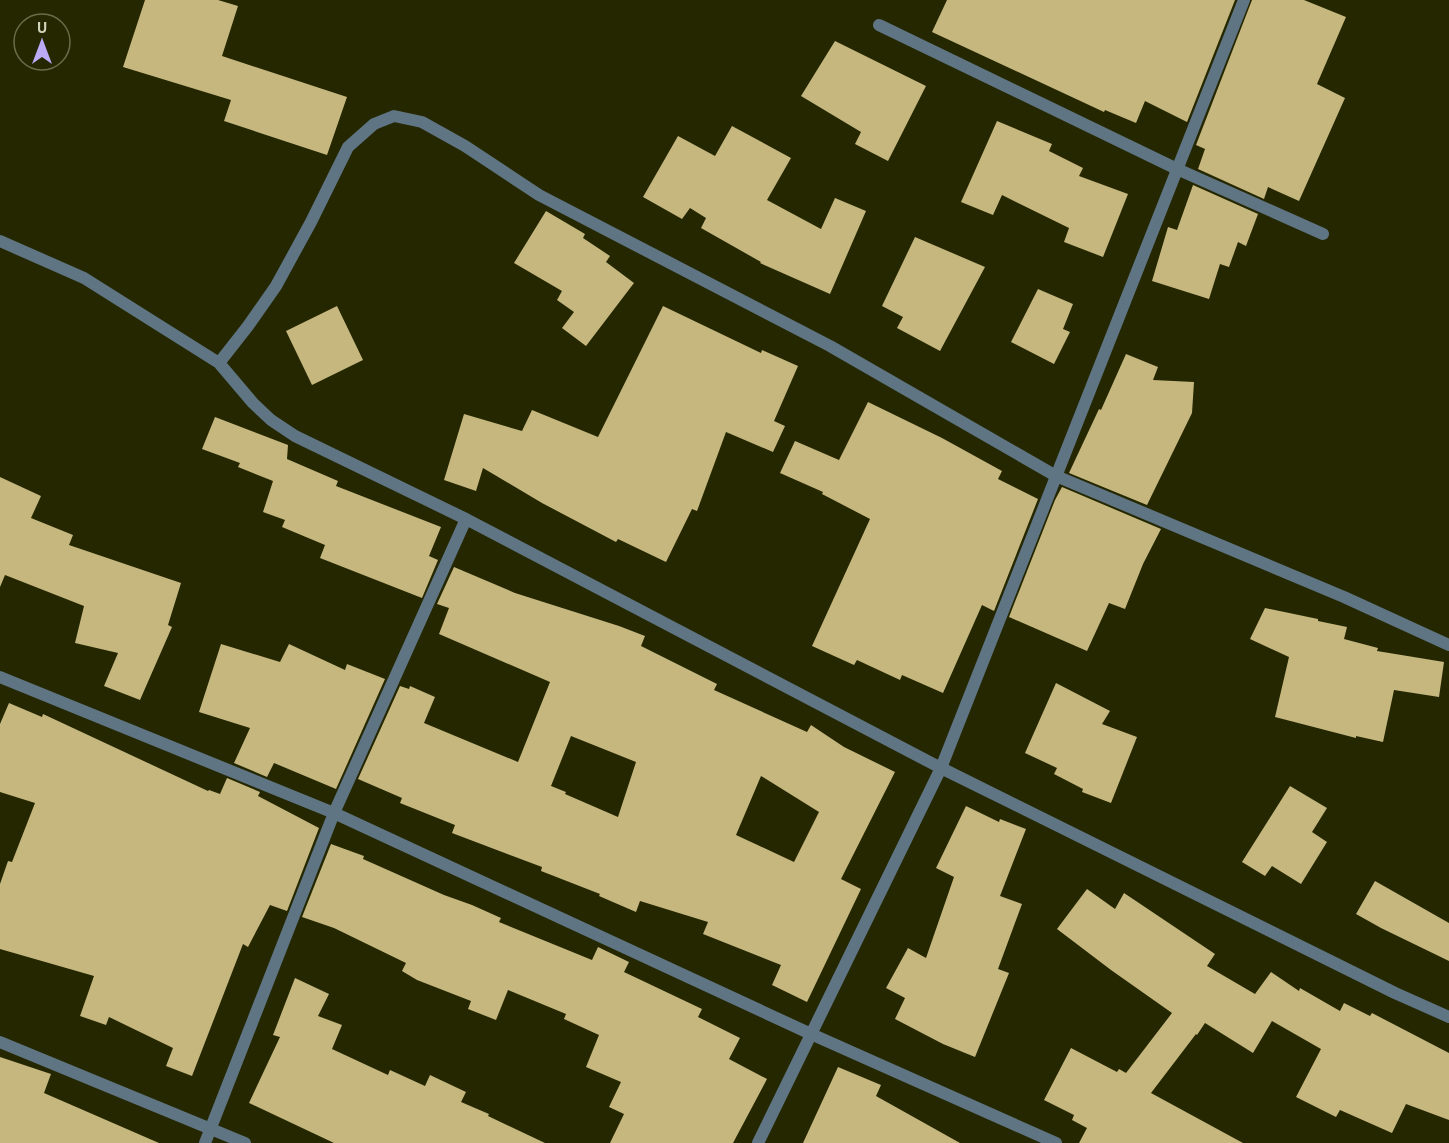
<svg xmlns="http://www.w3.org/2000/svg" width="1449" height="1143" font-family="'Alegreya Sans',sans-serif">
<style>
.building{fill:#c6b77f;fill-rule:evenodd}
.lines{fill:none;stroke-linecap:round;stroke-linejoin:round}
.street{stroke:#5f7583;stroke-width:12}
</style>
<rect width="100%" height="100%" fill="#242700"/>
<path class="building" d="M145,0H218L238,6L222,56L347,97L327,155L224,121L231,100L123,67Z
M947,0H1235L1187,122L1145,101L1136,123L1105,110L1104,112L932,32Z
M1252,0H1304L1346,17L1317,84L1345,98L1299,201L1268,187L1264,199L1198,169L1205,149L1196,145Z
M835,41L926,86L888,161L855,144L861,132L801,96Z
M997,121L1052,144L1049,151L1083,168L1079,176L1128,194L1103,257L1064,242L1069,228L1002,195L993,215L961,202Z
M732,126L791,158L767,200L821,229L835,198L866,211L830,294L760,263L761,262L701,228L706,218L690,208L682,219L643,197L678,136L715,156Z
M1193,185L1258,214L1246,246L1238,242L1229,267L1220,264L1209,299L1152,281L1168,227L1177,230Z
M546,211L585,234L583,238L610,256L606,262L634,283L586,346L562,328L574,312L557,300L562,291L514,263Z
M915,237L985,267L940,351L897,328L903,317L882,306Z
M1038,289L1073,304L1063,329L1070,332L1054,364L1011,342Z
M337,306L363,360L312,385L286,331Z
M663,306L761,353L762,350L798,366L774,421L785,426L773,452L726,432L697,511L692,509L666,562L618,539L616,542L542,503L483,468L476,491L444,480L464,414L522,431L532,410L598,437Z
M1126,354L1158,367L1153,380L1194,382L1192,413L1147,505L1069,473L1099,409L1101,410Z
M868,402L942,438L1002,471L998,479L1038,499L994,611L982,605L943,693L902,675L900,680L857,660L854,665L812,646L870,519L822,494L823,492L780,473L795,441L839,460Z
M215,417L288,445L287,459L338,481L336,486L441,527L429,556L438,560L422,598L320,558L325,545L282,527L285,520L263,512L273,481L238,467L240,463L202,449Z
M0,477L41,496L31,518L73,535L69,545L181,583L168,625L172,627L140,700L104,686L118,653L75,643L84,606L5,575L0,587Z
M1062,487L1161,529L1143,564L1125,609L1109,603L1087,651L1009,617L1055,500Z
M454,567L515,593L619,626L645,636L641,646L717,684L714,690L807,732L811,725L844,747L895,772L841,879L861,889L807,1002L772,985L781,965L703,934L708,922L640,901L636,912L599,896L600,894L541,871L542,867L452,833L455,825L400,803L402,798L358,779L400,686L409,689L410,686L435,697L424,723L518,762L550,682L439,634L449,608L437,604ZM571,736L636,762L618,817L565,794L566,792L551,786ZM761,776L819,812L794,862L736,835Z
M1265,608L1318,619V621L1347,627L1344,639L1378,648L1377,651L1444,662L1439,697L1394,690L1383,742L1356,736V738L1275,717L1289,657L1250,639Z
M221,644L280,662L289,644L345,670L347,664L385,679L336,789L274,763L267,777L234,763L250,728L199,712Z
M1056,683L1110,711L1102,724L1137,737L1111,803L1082,792L1083,789L1054,774L1057,768L1025,753Z
M9,703L42,717L43,714L208,791L209,790L220,794L227,778L260,792L258,796L319,828L287,911L270,905L248,947L243,944L192,1076L166,1066L173,1048L109,1017L106,1025L80,1016L94,976L0,949V884L8,861L12,862L35,803L0,792V724Z
M1290,786L1327,808L1312,832L1327,842L1301,884L1272,866L1265,876L1242,862Z
M966,806L999,822L1000,819L1026,829L1000,896L1022,904L998,969L1009,973L975,1057L943,1044L895,1019L905,998L886,988L908,948L926,958L954,877L936,868Z
M331,844L364,856L363,859L444,895L472,905L501,918L499,922L592,960L598,947L629,962L624,972L702,1009L698,1017L740,1038L729,1059L767,1079L733,1143H610L624,1114L609,1107L621,1082L586,1067L599,1035L564,1019L566,1014L508,990L496,1020L468,1009L471,1001L417,980L402,971L406,963L334,928L302,917Z
M1375,881L1449,923V961L1381,928L1356,914Z
M1087,889L1115,909L1124,893L1215,954L1207,966L1255,994L1271,972L1299,991L1300,988L1340,1011L1344,1003L1370,1016L1372,1013L1449,1053V1120L1406,1104L1392,1133L1340,1110L1336,1117L1296,1097L1321,1049L1272,1021L1253,1053L1205,1023L1197,1035L1196,1034L1151,1093L1243,1143H1079L1087,1128L1072,1120L1074,1115L1044,1100L1071,1048L1117,1072L1119,1069L1126,1073L1172,1013L1111,970L1057,929Z
M295,978L329,994L318,1016L342,1025L332,1049L388,1075L390,1070L425,1086L430,1075L466,1092L461,1102L489,1114L488,1116L545,1143H334L249,1103L280,1037L273,1035Z
M0,1057L51,1074L44,1093L159,1143H0Z
M838,1067L881,1085L876,1096L960,1143H803Z"/>
<g class="lines">
<path class="street" d="M879,25L1177,169L1323,234
M0,241L84,278L219,363L253,403L271,420L295,436L466,519
M219,363L248,326L276,286L311,222L348,147L374,124L394,116L422,122L465,146L539,195L830,346L1056,476L1344,597L1449,645
M0,677L334,813L811,1034L1056,1143
M0,1042L245,1143
M205,1143L334,813L466,519L941,768L1395,993L1449,1017
M758,1143L941,768L1244,0"/>
</g>
<g transform="translate(42 42)"><circle r="28" fill="#242700" stroke="#696c4a" stroke-width="1.5"/>
<path d="M0-4.5L10 22L0 15L-10 22Z" fill="#bcaaf6"/>
<text y="-9" font-size="16" font-weight="bold" text-anchor="middle" fill="#d0d4b9">U</text>
</g>
</svg>
